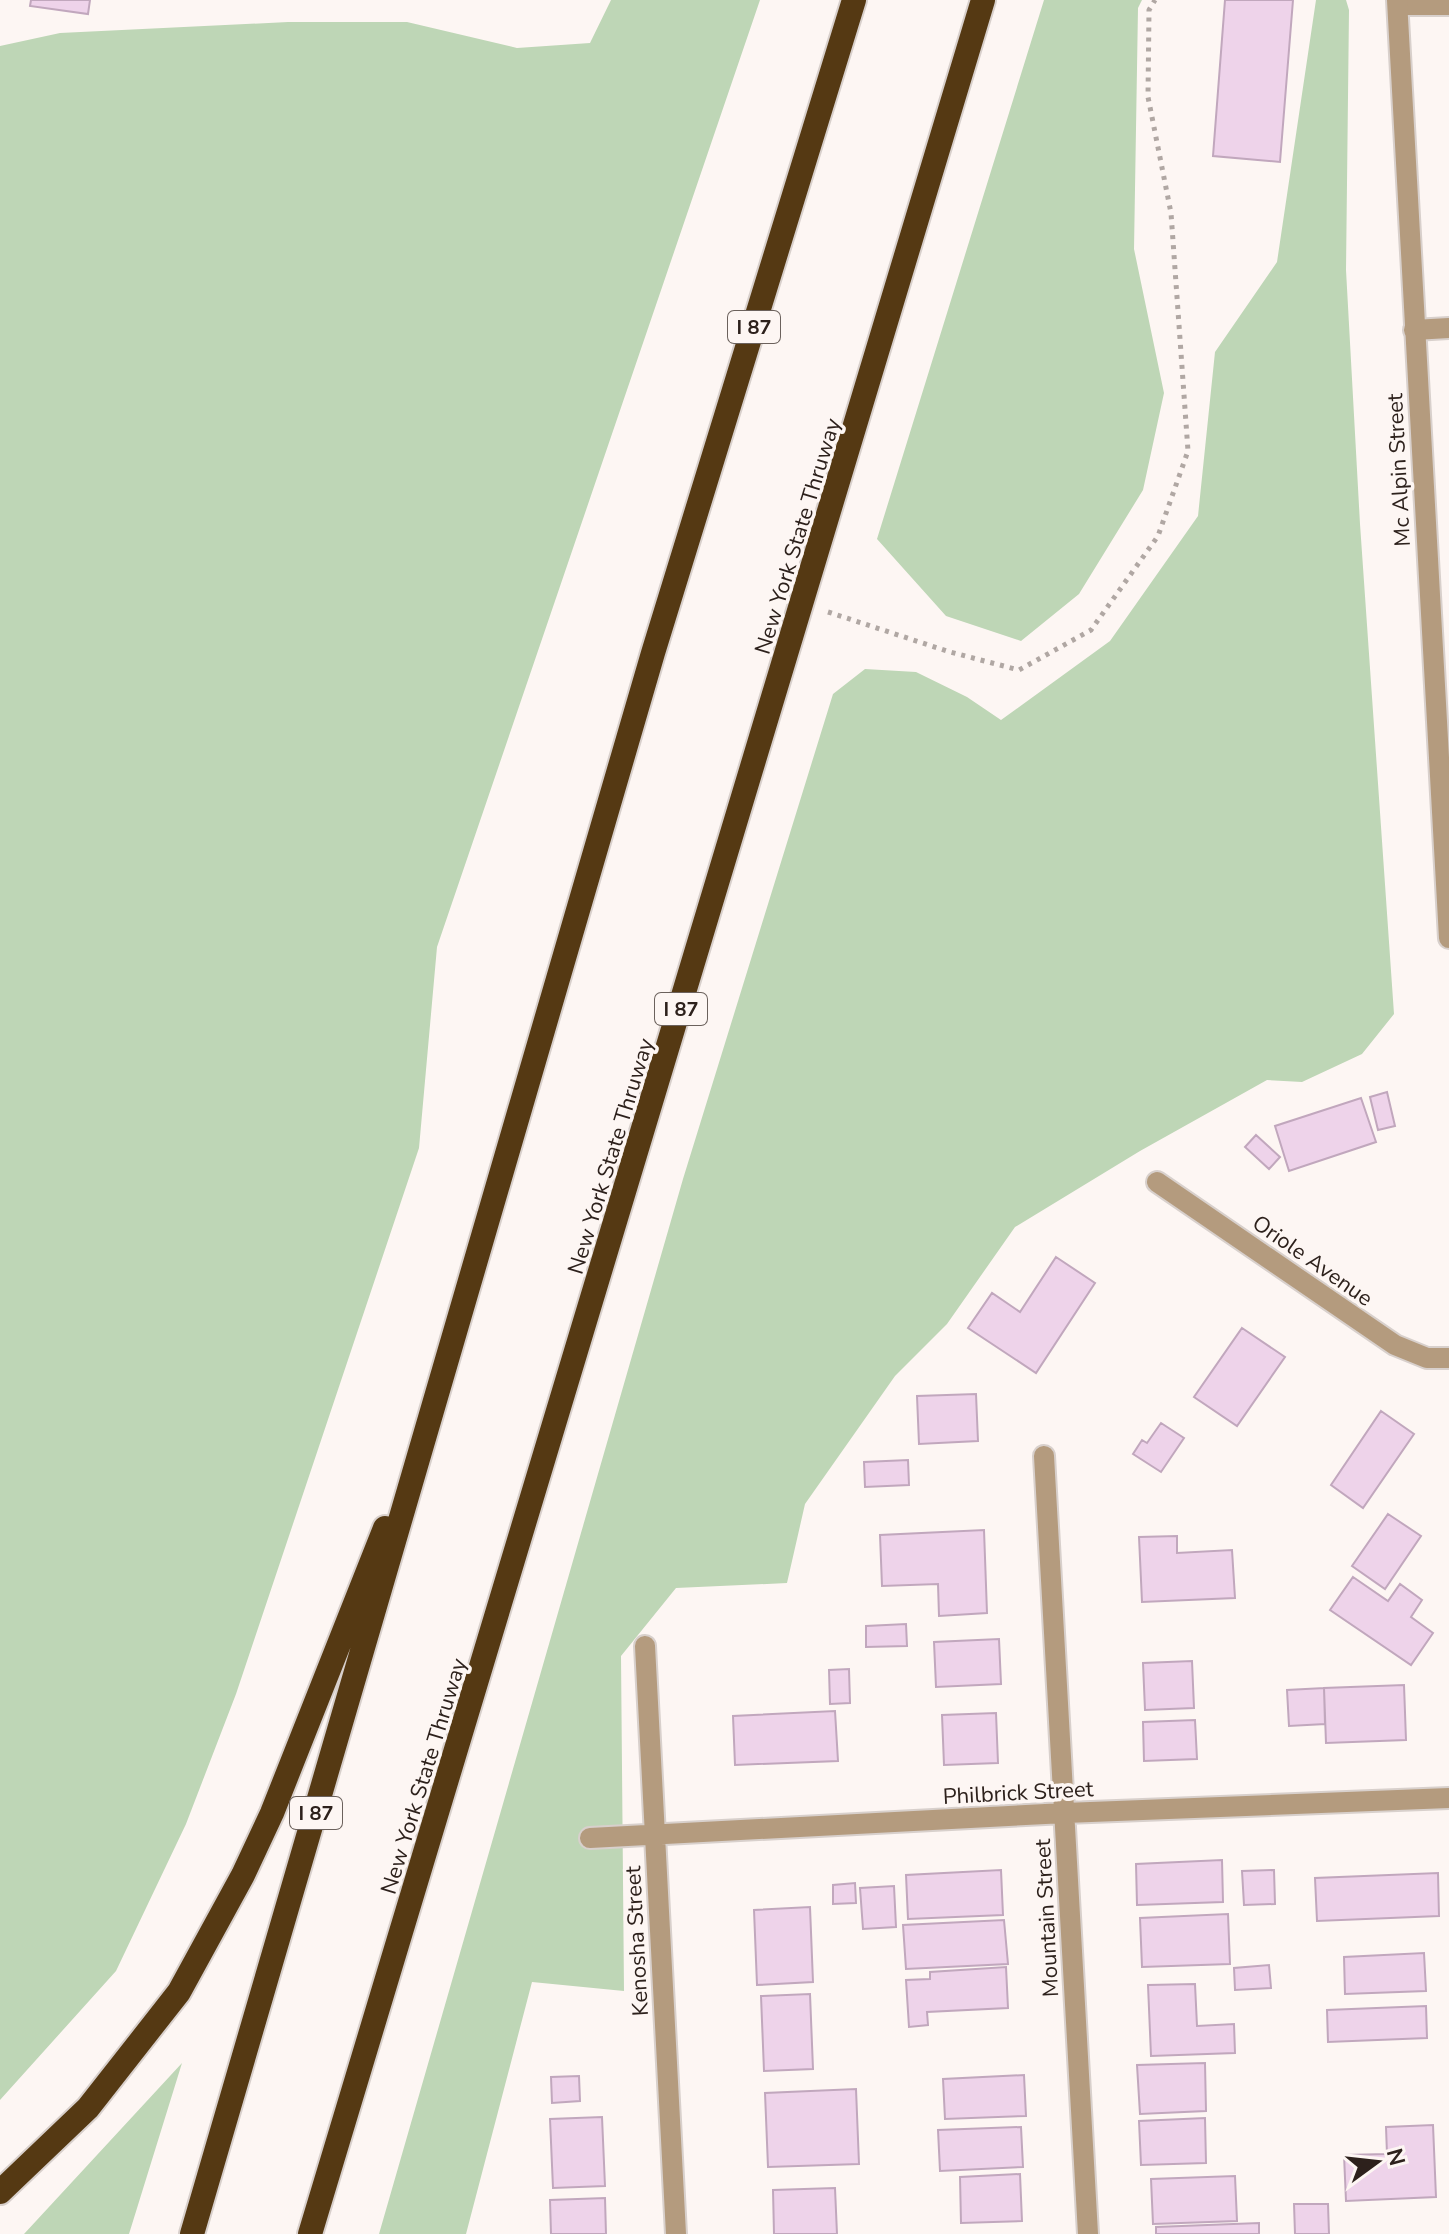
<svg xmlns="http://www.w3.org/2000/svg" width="1449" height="2234" font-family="'Nunito Sans',sans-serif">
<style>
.green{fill:#bed6b6}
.building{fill:#eed3ea;stroke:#c1a7bd;stroke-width:2}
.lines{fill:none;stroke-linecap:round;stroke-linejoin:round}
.service-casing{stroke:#d8d0cc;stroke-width:22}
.minor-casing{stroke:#d8d0cc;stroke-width:24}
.tertiary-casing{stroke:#d8d0cc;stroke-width:24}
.motorway-casing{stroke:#d8d0cc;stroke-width:28}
.path{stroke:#b0a7a3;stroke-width:5;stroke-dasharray:4 6;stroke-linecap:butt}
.service{stroke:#b49b7e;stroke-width:18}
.minor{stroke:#b49b7e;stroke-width:20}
.tertiary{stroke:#b49b7e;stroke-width:20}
.motorway{stroke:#553913;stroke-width:24}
.labels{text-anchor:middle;stroke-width:7;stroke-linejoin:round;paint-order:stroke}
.shield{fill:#fdf6f3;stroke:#6b615c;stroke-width:2}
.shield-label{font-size:20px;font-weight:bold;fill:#2d211c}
.street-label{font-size:22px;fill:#2d211c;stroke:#fdf6f3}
</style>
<rect width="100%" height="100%" fill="#fdf6f3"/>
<path class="green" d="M611,0H760L437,947L419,1148L236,1694L186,1824L116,1971L0,2100V46L60,33L288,22H407L517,48L590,43Z
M1044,0H1142L1138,8L1134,249L1164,393L1143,490L1079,594L1021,641L946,616L877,539Z
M1316,0H1346L1349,10L1346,270L1360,524L1394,1014L1362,1054L1302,1082L1267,1080L1140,1151L1015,1227L947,1324L895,1376L805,1504L787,1583L676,1588L621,1656L624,1991L532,1982L466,2234H379L683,1179L833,694L865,669L916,672L967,697L1001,720L1110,641L1198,516L1215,352L1277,262Z
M182,2063L129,2234H24Z"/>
<path class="building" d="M31,0H90L88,14L30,6Z
M1225,0H1293L1280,162L1213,156Z
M1387,1092L1395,1126L1378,1130L1370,1097Z
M1361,1098L1376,1142L1289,1171L1275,1126Z
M1256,1135L1280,1157L1269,1169L1245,1147Z
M1056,1257L1095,1283L1036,1373L968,1328L992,1293L1020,1312Z
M1242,1328L1285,1357L1237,1426L1194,1397Z
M976,1394L978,1441L919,1444L917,1396Z
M1381,1411L1414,1434L1363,1508L1331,1485Z
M1161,1423L1184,1438L1161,1472L1133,1454L1142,1440L1147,1443Z
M908,1460L909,1485L865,1487L864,1462Z
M1388,1514L1421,1536L1385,1589L1352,1566Z
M984,1530L987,1613L939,1616L938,1584L882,1586L880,1535Z
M1177,1536V1553L1232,1550L1235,1598L1142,1602L1139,1537Z
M1353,1577L1388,1601L1400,1584L1422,1600L1411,1617L1433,1633L1411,1665L1330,1610Z
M906,1624L907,1646L866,1647V1626Z
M999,1639L1001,1684L936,1687L934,1642Z
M1192,1661L1194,1708L1145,1710L1143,1663Z
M849,1669L850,1703L830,1704L829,1670Z
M1404,1685L1406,1740L1326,1743L1324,1688Z
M1324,1688L1325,1724L1289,1726L1287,1690Z
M835,1711L838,1761L735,1765L733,1716Z
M996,1713L998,1763L944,1765L942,1715Z
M1195,1720L1197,1759L1144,1761L1143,1722Z
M1222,1860L1223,1902L1137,1905L1136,1864Z
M1001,1870L1003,1915L908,1919L906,1875Z
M1274,1870L1275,1904L1244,1905L1242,1871Z
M1438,1873L1439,1916L1317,1921L1315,1878Z
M855,1883L856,1903L833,1904V1885Z
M894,1886L896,1927L863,1929L860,1888Z
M810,1907L813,1982L757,1985L754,1910Z
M1228,1914L1230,1964L1142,1967L1140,1918Z
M1004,1920L1008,1964L906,1969L903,1925Z
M1424,1953L1426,1991L1345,1994L1344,1957Z
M1269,1965L1271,1988L1235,1990L1234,1968Z
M1006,1967L1008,2008L927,2012L928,2025L909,2027L906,1980L930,1979V1972Z
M1195,1984L1197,2026L1234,2024L1235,2053L1151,2056L1148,1985Z
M810,1994L813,2069L764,2071L761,1996Z
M1426,2006L1427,2038L1328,2042L1327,2010Z
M1205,2063L1206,2111L1140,2114L1137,2065Z
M1024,2075L1026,2116L945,2119L943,2079Z
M579,2076L580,2101L552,2103L551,2077Z
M856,2089L859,2164L768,2167L765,2093Z
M602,2117L605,2186L553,2188L550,2119Z
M1205,2118L1206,2163L1141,2165L1139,2121Z
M1433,2125L1436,2197L1346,2201L1344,2155L1387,2154L1386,2127Z
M1021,2127L1023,2167L940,2171L938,2130Z
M1020,2174L1022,2221L961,2223L960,2177Z
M1235,2176L1237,2221L1153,2224L1151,2179Z
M835,2188L837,2234H774L773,2190Z
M605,2198L606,2234H551L550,2200Z
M1294,2204H1328L1329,2234H1295Z
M1259,2223V2234H1156V2227Z"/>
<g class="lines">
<defs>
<path id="service" d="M1397,6H1449"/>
<path id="minor" d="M1414,330L1449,328
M1157,1182L1395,1345L1427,1358H1449
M1044,1456L1088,2234
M645,1646L676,2234
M590,1838L1065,1813L1449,1798"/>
<path id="tertiary" d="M1397,0L1449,938"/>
<path id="motorway" d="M0,2192L88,2108L179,1992L243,1875L272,1813L385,1528
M192,2234L653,653L854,0
M310,2234L983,0"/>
</defs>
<use href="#service" class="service-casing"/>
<use href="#minor" class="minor-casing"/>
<use href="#tertiary" class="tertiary-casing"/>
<use href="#motorway" class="motorway-casing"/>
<path class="path" d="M828,612L950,652L1019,670L1091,630L1158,536L1188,451L1171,213L1148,97L1149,10L1155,0"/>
<use href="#service" class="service"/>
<use href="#minor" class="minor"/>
<use href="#tertiary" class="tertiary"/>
<use href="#motorway" class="motorway"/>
</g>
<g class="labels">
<g class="shield">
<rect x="728" y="311" width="52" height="32" rx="6"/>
<rect x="655" y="993" width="52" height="32" rx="6"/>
<rect x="290" y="1797" width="52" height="32" rx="6"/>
</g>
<g class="shield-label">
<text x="754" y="334">I 87</text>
<text x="681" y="1016">I 87</text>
<text x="316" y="1820">I 87</text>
</g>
<g class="street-label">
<text transform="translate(1398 470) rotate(-93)" y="8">Mc Alpin Street</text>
<text transform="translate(797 536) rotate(-73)" y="8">New York State Thruway</text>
<text transform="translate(610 1156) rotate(-73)" y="8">New York State Thruway</text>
<text transform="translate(1313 1260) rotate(35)" y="8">Oriole Avenue</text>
<text transform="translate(423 1776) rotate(-73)" y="8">New York State Thruway</text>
<text transform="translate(1018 1792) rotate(-3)" y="8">Philbrick Street</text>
<text transform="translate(1046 1918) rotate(-93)" y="8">Mountain Street</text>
<text transform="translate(636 1941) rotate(-93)" y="8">Kenosha Street</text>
</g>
</g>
<g transform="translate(1377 2162) rotate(75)" stroke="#fdf6f3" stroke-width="6" paint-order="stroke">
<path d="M0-6L14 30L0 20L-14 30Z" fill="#2d211c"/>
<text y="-12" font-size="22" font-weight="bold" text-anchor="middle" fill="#2d211c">N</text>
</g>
</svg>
